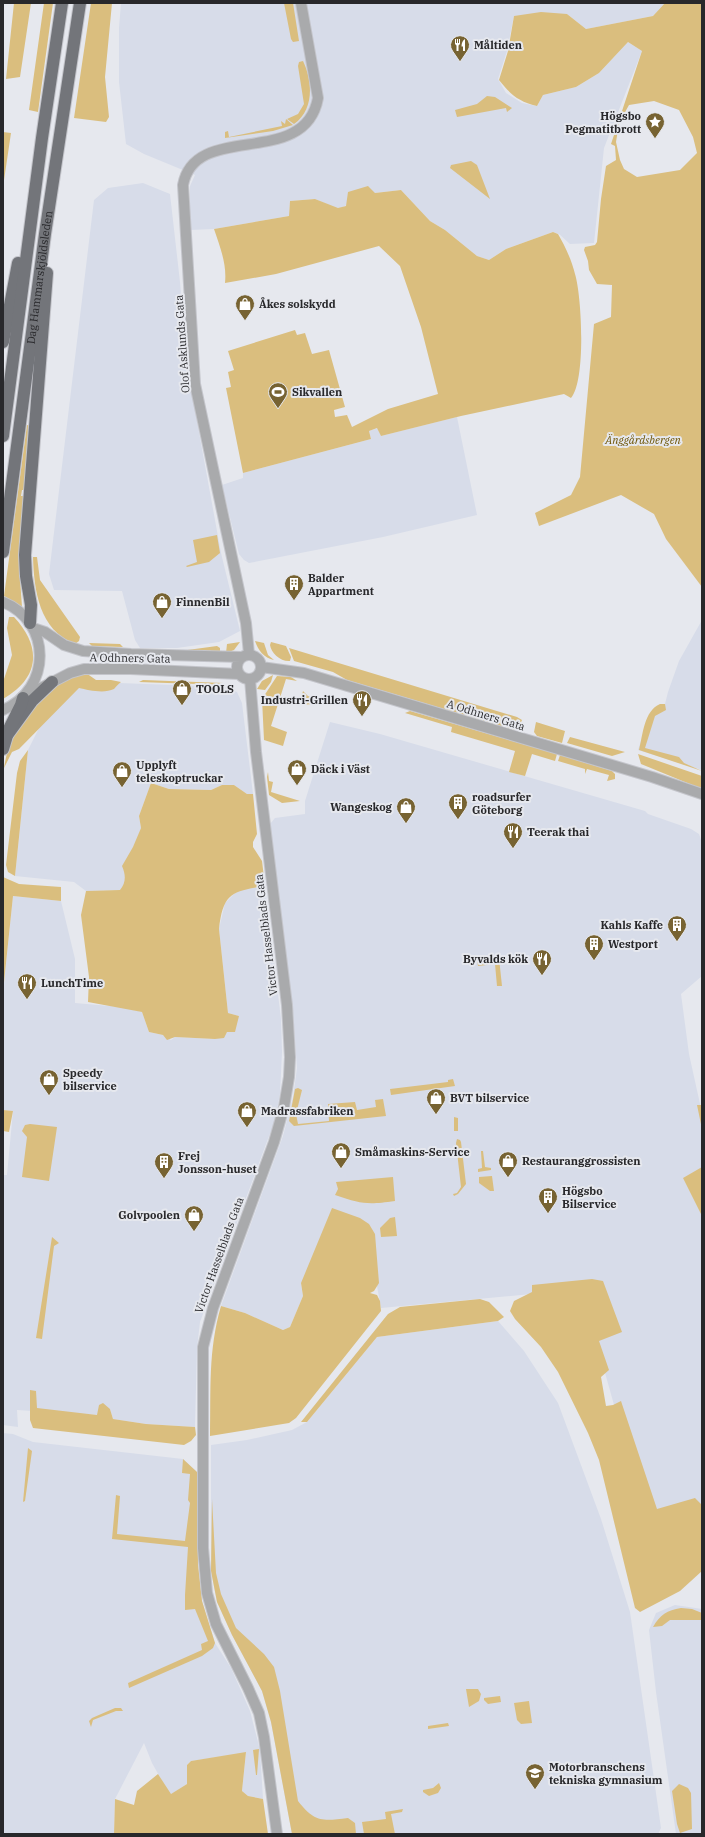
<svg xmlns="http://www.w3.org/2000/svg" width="705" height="1837" font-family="'IBM Plex Serif',serif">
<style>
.built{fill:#d7dce9}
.green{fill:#dabe7e;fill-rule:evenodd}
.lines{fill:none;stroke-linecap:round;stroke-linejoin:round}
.tertiary-casing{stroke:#c4c5cb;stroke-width:12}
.primary-casing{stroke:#c4c5cb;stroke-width:14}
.tertiary{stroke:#a9aaac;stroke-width:10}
.primary{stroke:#73757a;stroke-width:12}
.labels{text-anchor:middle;stroke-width:4;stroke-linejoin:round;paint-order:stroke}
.poi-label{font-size:11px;font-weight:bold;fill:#28282b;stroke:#e6e8ee;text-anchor:start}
.street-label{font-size:11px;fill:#28282b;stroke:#e6e8ee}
.park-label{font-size:11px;font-style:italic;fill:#6c5304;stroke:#e6e8ee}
</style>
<rect width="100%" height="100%" fill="#e6e8ee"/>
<path class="built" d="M121,3H665L653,16L586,29L567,14L514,16L507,51L498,79L506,93L522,103L537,106L543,95L576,87L599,73L628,42L642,51L604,148L594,243L570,244L559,234L553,232L506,249L489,260L477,256L445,230L430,221L401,190L375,193L338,209L315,199L290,201L289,216L214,229L190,230V186L195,175L144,154L126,144L119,82V28Z
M143,183L170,194L180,282L186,361L221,553L240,631L219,642L177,648H140L135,640L122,591L54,590L49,574L94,200L108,188Z
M457,417L477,515L383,537L249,563L244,560L239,554L222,485L243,478V473L371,439L369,431L378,428L381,436Z
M702,620V770L638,750L650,714L665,704L668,692L679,661Z
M119,683L226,687L237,692L242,703L253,794H247L234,785H222L211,790L169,789L151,783L139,816L141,828L125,872V884L121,890L86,891L74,882L15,876L28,750L41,724L79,687L88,690L114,688Z
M330,722L380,734L645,811L648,814L691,829L699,834L702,843V976L681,994L689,1054L702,1113V1520L645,1515L600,1355L585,1289L381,1308L366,1226L301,1283L303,1296L290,1327L283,1330L245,1313L221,1306L283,1136L293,1097L297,1068L293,1011L270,824L275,818L305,814V801Z
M265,886L281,1019L282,1052L280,1094L275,1120L200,1322L197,1348L195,1427L146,1424L113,1419L110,1409L98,1415L17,1410L18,1427L3,1425V1175H7L13,1111L3,1110V993L13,896L61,901L75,959V1003L121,1007L142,1012L149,1032L163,1035L171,1040L175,1037L215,1039L227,1032L239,1016L228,1013L219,929L225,903L238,890Z
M498,1321L524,1351L558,1403L601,1519L630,1612L661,1828L658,1834H292L271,1722L262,1691L232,1635L217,1602L211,1571V1445L247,1440L292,1430L307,1422L377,1337Z
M3,1433L13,1434L33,1442L183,1459L197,1472L198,1565L202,1601L215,1643L231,1668L250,1711L260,1750L263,1799L248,1796L242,1791L246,1753L191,1761L187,1765V1784L170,1795L152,1763L144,1743L115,1799L114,1834H3Z
M675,1605L702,1609V1834H676L656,1692L649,1630L656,1613Z"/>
<path class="green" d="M14,3H31L20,77L6,79Z
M44,3H53L38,112L29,110Z
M91,3H112L105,77L109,117L106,122L74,118Z
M284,3H293L299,41L293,42L291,39Z
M665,3H702V587L666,539L654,514L621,495L539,526L535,513L571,495L580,477L594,324L611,317L612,285L597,284L589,270L588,261L584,250L585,247L595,245L597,242L601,199L606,166L616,160L615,146L611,144L642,51L628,42L599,73L576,87L543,95L537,106C518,101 511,95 499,80L508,51L514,16L541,12L567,14L586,29L653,16ZM654,101L679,110L693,137L697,153L680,170L637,177L624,169L620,160L616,142L619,123L629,105Z
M303,61C313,82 314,110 294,124L287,119L298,114L304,104L298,66L299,62Z
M487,96L495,97L512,108L507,112L506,108L457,117L455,110L477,104Z
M286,119L293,125L273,131L225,138V132L228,131L229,137L282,126L281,121L285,124Z
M3,132L11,133L3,187Z
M471,161L477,165L490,199L450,168L451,165Z
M368,186L375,193L401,190L430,221L445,230L477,256L489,260L506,249L553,232L558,234C565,246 572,261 575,274C582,297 586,381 571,398L564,394L461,416L381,436L377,428L369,431L371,439L243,473L226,388L231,387L228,372L234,370L228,351L295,330L297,335L305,333L312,354L329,350L345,407L334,410L335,417L347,415L352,427L388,409L438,394L421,327L400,266L379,246L276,274L225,283C227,264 220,247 214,229L289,216L290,201L315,199L338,208L346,206L348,192Z
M27,425L31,426L25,490H22L21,496H25L19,564L22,607L4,596Z
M217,535L220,553L209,562L187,567L186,566L197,562L193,540Z
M33,557H37L40,580L80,637L79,641L75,644C39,630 34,590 33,557Z
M9,617H14C42,647 40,678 3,699V682L12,655L7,628Z
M255,641L264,643L268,655L274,660C264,658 258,650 255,641Z
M240,642L234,650L226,653L227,644Z
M271,642L286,646L291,657L290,661C281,662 271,653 270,645Z
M89,643L120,644L123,647L92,646Z
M217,646L220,648V653H211L210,650L209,653L180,651Z
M289,648L517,717L522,720L518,729L514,730L347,680L333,672L294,661Z
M86,673L96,680H111L121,682C118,684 116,687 114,689C104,694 88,690 79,688L19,749L12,752L4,768C10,726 44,682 86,673Z
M273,675L271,682L265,690L257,689L262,681Z
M277,676L291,677L297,681L286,679L271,726L287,732L283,746L264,740L262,699Z
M143,680L224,683L225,685L139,682Z
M303,691L308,696L328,703L299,705Z
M660,704H665L666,710L655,716L645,748L679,757L684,763L702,771L639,750C643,734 644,711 660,704Z
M410,711L557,754L555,761L532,754L525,776L509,772L515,751L451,732L452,727L405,713Z
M536,722L565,731L562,743L537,736L534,732Z
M570,737L625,752L612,756L567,743Z
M28,750L15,876L8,872L6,865L17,773L20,761Z
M638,754L702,776V789L641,764Z
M560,755L612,771L615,774V779L607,781L609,775L587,769L585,774V769L558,761Z
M268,772L269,781L273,782L271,792L300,801L282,803L269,795L267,777Z
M151,783L169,789L211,790L222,785H234L247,794H253L257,834L253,842V847L262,861L265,886C232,891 223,893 219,929L228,1013L239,1016L235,1032H227L224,1038L215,1039L175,1037L167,1040L163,1035L149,1032L142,1012L88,1002L89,977L81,915L86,891L120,890C126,883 126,875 122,866L133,847L141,828L139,816Z
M3,877L19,884L61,887V901L13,896L3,992Z
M499,958L502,986H497L495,964L478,966L477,960Z
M453,1079L455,1086L391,1095L390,1089L448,1082V1080Z
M298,1088L302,1090L296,1114L298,1124L329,1121L328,1104L355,1102L357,1110L376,1107L375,1100L383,1099L386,1116L294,1126L289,1121L295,1089Z
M697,1105H702V1129Z
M3,1110L13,1111L9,1132L3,1131Z
M454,1117L458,1118V1131H454Z
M30,1124L57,1127L49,1181L22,1177L27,1137L22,1131L25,1125Z
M457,1139L460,1140L461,1142L466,1184L458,1194L454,1196L453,1194L457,1193L461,1187L456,1143Z
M481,1151H483L485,1167L491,1168V1170L478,1172V1169L482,1168Z
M702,1167V1214H701L683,1178Z
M492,1176L494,1191H490L479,1183V1177Z
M393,1177L395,1201C367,1205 362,1204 335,1195L338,1189L336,1182Z
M332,1208L360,1218L369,1224L375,1234L379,1283L374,1291L370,1293L377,1295L380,1301L381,1311L296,1418L289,1423L210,1436C211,1389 208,1351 221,1306L245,1313L283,1330L290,1327L303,1296L301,1283Z
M395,1217L397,1236L381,1237L380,1228L390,1218Z
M52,1237L59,1243L54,1246L42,1339L36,1338Z
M592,1279L603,1281L622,1332L599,1341L609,1370L601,1377L606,1406L613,1405L621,1401L657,1509L695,1498L702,1505V1571L680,1591L640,1612L635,1608L599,1460L588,1433L558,1372L541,1347L515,1319L510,1311L514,1301L532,1292V1285Z
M480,1299L489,1302L504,1317L498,1321L377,1337L307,1422H301L388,1314L400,1307Z
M30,1390L36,1391L37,1408L97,1415L99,1405L103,1403L110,1409L113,1419L146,1424L195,1427L196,1435L191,1441L184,1445L33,1428L30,1420Z
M28,1448L32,1451L25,1501L23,1502Z
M183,1459L197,1472L198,1565L202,1601L215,1643L213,1648L202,1656L129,1688L128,1683L202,1650L201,1644L208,1641L195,1609L185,1610V1595L188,1547L112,1539L116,1495L120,1496L117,1534L185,1541L190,1503L188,1500L190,1474L182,1473Z
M212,1499L216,1573L221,1594L236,1628L264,1654L274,1667L280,1691L298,1801C315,1823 323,1821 348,1818L355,1823L356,1834H292L271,1722L262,1691L232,1635L217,1602L211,1571Z
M681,1608L692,1609L702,1613V1620H670L662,1626L653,1627C660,1615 667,1610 681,1608Z
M466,1689H478L481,1694L479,1701L469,1707Z
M500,1696L501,1702L488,1704L484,1700V1698Z
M529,1701L532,1723L521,1724L517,1720L514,1703Z
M115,1708H121L123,1711H116L93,1720L91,1727L89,1721L92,1718Z
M448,1723L449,1726L428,1729V1726Z
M259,1749L257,1775H256L253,1750Z
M246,1752L242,1791L248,1796L263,1799L268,1834H114L115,1799L134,1805L137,1791L158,1774L171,1794L187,1784V1765L191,1761Z
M439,1783L441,1788L438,1793L429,1796L423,1792V1790L433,1788Z
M679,1784L688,1788L691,1793L692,1829L680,1833L677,1824L672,1791Z
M403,1809L402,1812L391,1814L395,1834H364L362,1822L386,1819L385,1812Z"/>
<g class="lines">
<defs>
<path id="tertiary" d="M3,602C52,622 52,689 3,710
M33,628L45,632L64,645L83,651L131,654L241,657
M249,654L246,623L195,384L183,185C195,120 305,170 318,98L301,3
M237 667a12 12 0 1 1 24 0a12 12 0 1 1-24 0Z
M261,667L304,673L652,777L702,794
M250,679L256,752L287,1005L290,1057L289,1077L284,1107L274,1142L213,1308L203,1347V1548L207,1593L216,1624L248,1688L259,1713L264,1737L277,1834
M27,693L37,690L70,673L84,669H131L239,674"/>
<g id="primary">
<path d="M3,342L18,263"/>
<path d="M3,436L42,138L62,3"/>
<path id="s1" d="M3,552L45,234L80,3"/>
<path d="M30,623L31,605L26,576L25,555L47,273"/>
<path d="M8,734L32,701L52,682"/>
<path d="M3,749L9,729L21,705L23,698"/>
</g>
</defs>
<use href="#tertiary" class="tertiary-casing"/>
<use href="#primary" class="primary-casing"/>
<use href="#tertiary" class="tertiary"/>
<use href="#primary" class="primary"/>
</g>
<defs>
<symbol id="restaurant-pin" viewBox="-11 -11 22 30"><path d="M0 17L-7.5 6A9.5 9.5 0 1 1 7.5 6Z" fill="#776332" stroke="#e6e8ee"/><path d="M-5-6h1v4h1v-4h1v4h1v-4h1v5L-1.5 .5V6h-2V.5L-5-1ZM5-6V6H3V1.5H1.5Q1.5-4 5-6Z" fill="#fff"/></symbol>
<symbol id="sight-pin" viewBox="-11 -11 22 30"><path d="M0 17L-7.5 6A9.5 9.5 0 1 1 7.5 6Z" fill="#776332" stroke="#e6e8ee"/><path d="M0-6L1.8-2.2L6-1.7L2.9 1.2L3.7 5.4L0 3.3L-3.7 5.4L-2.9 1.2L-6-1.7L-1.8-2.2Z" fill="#fff"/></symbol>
<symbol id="shop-pin" viewBox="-11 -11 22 30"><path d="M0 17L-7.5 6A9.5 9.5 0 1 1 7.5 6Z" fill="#776332" stroke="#e6e8ee"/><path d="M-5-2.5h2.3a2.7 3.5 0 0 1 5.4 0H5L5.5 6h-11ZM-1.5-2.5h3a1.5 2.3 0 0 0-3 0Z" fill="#fff"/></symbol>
<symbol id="stadium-pin" viewBox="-11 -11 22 30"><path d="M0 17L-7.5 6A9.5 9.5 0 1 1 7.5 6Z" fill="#776332" stroke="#e6e8ee"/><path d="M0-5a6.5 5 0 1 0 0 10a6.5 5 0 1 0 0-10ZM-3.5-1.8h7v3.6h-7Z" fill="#fff"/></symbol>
<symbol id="building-pin" viewBox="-11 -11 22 30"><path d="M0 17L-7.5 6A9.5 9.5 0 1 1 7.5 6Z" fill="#776332" stroke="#e6e8ee"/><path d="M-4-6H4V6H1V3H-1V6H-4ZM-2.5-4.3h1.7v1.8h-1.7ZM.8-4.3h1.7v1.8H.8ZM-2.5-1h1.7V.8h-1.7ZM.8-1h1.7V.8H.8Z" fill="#fff"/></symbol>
<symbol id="school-pin" viewBox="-11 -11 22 30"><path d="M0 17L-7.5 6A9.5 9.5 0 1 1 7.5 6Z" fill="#776332" stroke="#e6e8ee"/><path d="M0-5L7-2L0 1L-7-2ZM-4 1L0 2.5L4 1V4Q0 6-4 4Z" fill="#fff"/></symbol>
</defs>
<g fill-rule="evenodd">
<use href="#restaurant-pin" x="449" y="34" width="22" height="30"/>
<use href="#sight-pin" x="644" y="111" width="22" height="30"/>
<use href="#shop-pin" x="234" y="293" width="22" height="30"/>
<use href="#stadium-pin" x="267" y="381" width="22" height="30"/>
<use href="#building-pin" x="283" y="573" width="22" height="30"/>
<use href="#shop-pin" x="151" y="591" width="22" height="30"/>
<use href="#shop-pin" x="171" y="678" width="22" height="30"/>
<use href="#restaurant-pin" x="351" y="689" width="22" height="30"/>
<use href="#shop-pin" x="286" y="758" width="22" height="30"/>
<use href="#shop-pin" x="111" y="760" width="22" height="30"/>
<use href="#building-pin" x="447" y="792" width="22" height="30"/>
<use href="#shop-pin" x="395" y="796" width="22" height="30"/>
<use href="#restaurant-pin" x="502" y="821" width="22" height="30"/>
<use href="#building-pin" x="666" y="914" width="22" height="30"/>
<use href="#building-pin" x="583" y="933" width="22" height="30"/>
<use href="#restaurant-pin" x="531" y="948" width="22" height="30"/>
<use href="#restaurant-pin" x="16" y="972" width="22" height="30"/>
<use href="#shop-pin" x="38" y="1068" width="22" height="30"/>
<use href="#shop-pin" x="425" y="1087" width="22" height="30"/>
<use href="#shop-pin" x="236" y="1100" width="22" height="30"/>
<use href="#shop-pin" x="330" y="1141" width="22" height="30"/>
<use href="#shop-pin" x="497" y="1150" width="22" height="30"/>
<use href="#building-pin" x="153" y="1151" width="22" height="30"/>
<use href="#building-pin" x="537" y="1186" width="22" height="30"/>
<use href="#shop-pin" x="183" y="1204" width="22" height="30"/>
<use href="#school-pin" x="524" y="1762" width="22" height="30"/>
</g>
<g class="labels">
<g class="poi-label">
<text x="474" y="49">Måltiden</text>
<text x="641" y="120" text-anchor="end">Högsbo<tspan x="641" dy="13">Pegmatitbrott</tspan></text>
<text x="259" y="308">Åkes solskydd</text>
<text x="292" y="396">Sikvallen</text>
<text x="308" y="582">Balder<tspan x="308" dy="13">Appartment</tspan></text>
<text x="176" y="606">FinnenBil</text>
<text x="196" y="693">TOOLS</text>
<text x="348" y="704" text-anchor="end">Industri-Grillen</text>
<text x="136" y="769">Upplyft<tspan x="136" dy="13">teleskoptruckar</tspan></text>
<text x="311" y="773">Däck i Väst</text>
<text x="472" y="801">roadsurfer<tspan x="472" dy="13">Göteborg</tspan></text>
<text x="392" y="811" text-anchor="end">Wangeskog</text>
<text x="527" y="836">Teerak thai</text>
<text x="663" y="929" text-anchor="end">Kahls Kaffe</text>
<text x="608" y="948">Westport</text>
<text x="528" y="963" text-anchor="end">Byvalds kök</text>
<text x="41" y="987">LunchTime</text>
<text x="63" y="1077">Speedy<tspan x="63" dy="13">bilservice</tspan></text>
<text x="450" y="1102">BVT bilservice</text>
<text x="261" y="1115">Madrassfabriken</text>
<text x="355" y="1156">Småmaskins-Service</text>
<text x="178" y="1160">Frej<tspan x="178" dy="13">Jonsson-huset</tspan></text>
<text x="522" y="1165">Restauranggrossisten</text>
<text x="562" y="1195">Högsbo<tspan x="562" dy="13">Bilservice</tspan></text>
<text x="180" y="1219" text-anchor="end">Golvpoolen</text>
<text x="549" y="1771">Motorbranschens<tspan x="549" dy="13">tekniska gymnasium</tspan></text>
</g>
<g class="street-label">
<text dy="4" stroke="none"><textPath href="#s1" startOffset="277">Dag Hammarskjöldsleden</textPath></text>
<text transform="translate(182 344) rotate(-94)" y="4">Olof Asklunds Gata</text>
<text transform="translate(130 658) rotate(1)" y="4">A Odhners Gata</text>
<text transform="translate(486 715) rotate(17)" y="4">A Odhners Gata</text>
<text transform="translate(266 935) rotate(-97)" y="4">Victor Hasselblads Gata</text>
<text transform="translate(219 1255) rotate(-70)" y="4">Victor Hasselblads Gata</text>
</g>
<g class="park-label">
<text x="643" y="444">Änggårdsbergen</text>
</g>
</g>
<rect width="705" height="1837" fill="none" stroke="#28282b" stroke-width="8"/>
</svg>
